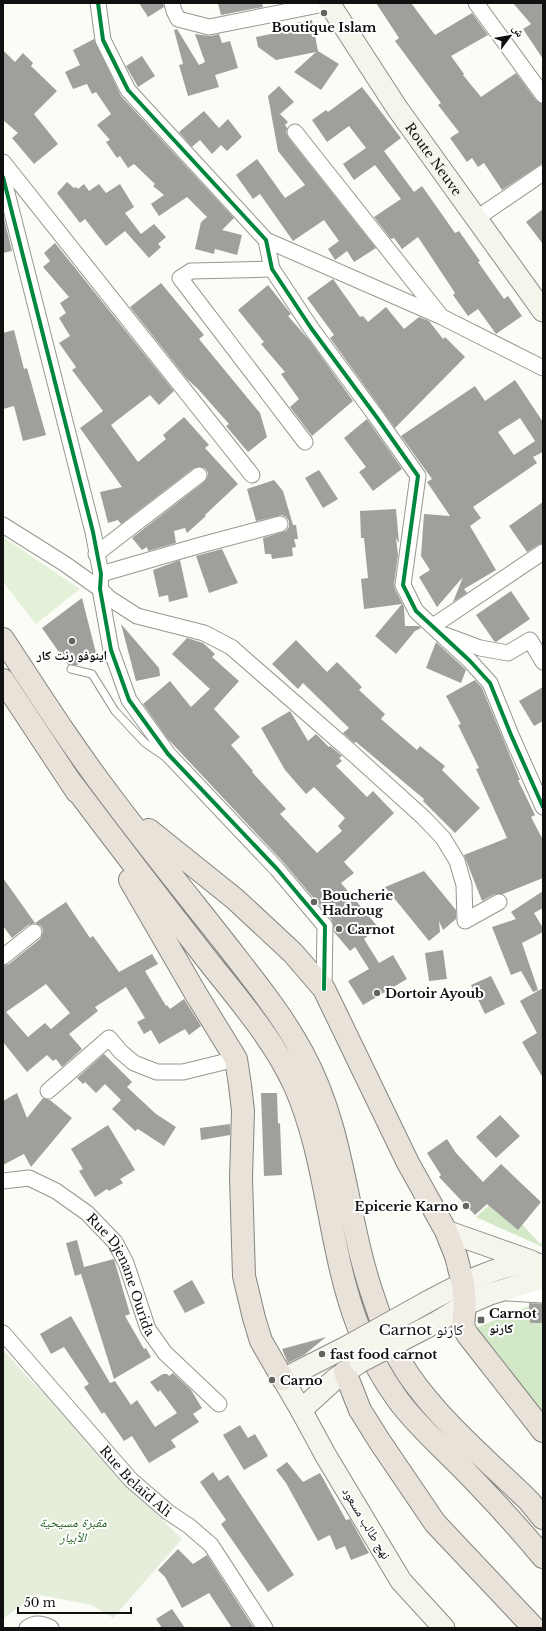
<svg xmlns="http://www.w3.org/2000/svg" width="546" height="1631" font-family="'Libre Baskerville','Noto Naskh Arabic',serif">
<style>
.green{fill:#e3f1d8}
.forest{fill:#d2e8c6}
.cemetery{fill:#e5eddb}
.building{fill:#a09f9b;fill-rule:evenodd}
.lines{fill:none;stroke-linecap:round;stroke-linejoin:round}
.lane-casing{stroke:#969694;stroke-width:9}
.street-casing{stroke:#969694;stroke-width:17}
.secondary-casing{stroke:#8d8d8a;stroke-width:23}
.highway-casing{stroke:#848481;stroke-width:24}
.lane{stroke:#fffffe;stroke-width:7}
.street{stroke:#fffffe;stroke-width:15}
.secondary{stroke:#f5f5ec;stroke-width:21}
.highway{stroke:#e8e2d8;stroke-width:22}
.secondary-bridge-casing{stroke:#8d8d8a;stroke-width:23;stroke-linecap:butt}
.secondary-bridge{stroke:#f5f5ec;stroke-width:21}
.cycleway-casing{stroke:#fff;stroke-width:6}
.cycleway{stroke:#00873e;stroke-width:4}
.poi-dot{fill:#636360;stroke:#fff;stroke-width:1.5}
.labels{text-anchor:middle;stroke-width:4;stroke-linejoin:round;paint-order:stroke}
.poi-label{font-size:13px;font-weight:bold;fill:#101010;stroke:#fff;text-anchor:start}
.street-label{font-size:13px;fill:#101010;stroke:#fff}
.park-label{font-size:13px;font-style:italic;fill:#276523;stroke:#fff}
.quarter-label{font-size:15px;fill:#101010;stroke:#fff}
</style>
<rect width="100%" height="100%" fill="#fcfcf6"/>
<path class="green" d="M3,537L80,589L36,624L3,582Z"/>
<path class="forest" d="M498,1197L540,1244L543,1240V1247L476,1217Z
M543,1300V1412L476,1328Z"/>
<path class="cemetery" d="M3,1350L32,1382L62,1409L99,1456L182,1539L113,1618L91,1605L36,1594L3,1619Z"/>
<path class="building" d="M139,3H163L164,7L148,17Z
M218,3H262L263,7L221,15Z
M376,3H411L435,35L472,13L488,35L451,56L464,74L463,75L481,97L516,73L536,100L543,104V163L502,190L484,163L478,167L472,158L467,162L450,138L459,132L438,105L441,103L395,41L399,38Z
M513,3H543V59L523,29L531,24Z
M312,20L318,51L339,64L321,90L294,72L316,52L276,60L258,47L256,37L281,32L280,26Z
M177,29L199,65L205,62L195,34L210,36L219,34L222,43L230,41L238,68L215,75L219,87L188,96L179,65L183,64L174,30Z
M94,39L121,96L234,218L222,230L242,235L237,255L215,249L214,254L195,249L201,222L207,217L187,197L159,216L151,204L164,195L153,186L155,184L134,164L128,168L120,156L117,158L106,142L110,140L97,125L111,114L96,92L92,94L87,84L73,89L65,72L80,65L73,50Z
M3,50L15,62L23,53L33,63L31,66L57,91L34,114L58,144L34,164L12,138L18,133L3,120Z
M142,56L155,76L138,87L126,66Z
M279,86L294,102L280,114L288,122L285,125L287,128L286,133L288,137L376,248L354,262L347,251L335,260L328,249L339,241L324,220L293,241L260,194L253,199L236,175L257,159L285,198L305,185L278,151L268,96Z
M362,87L401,138L384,151L414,192L422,186L455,233L459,231L480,261L478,262L504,299L508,296L522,316L496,334L478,309L468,316L453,295L455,293L418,237L402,249L394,238L391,239L374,217L401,199L375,165L354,180L343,164L366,148L349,126L327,142L312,120L326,110L328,112Z
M204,111L219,128L228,119L242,137L227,151L221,145L212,154L200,140L192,147L179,132Z
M67,182L74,188L76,187L78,189L84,184L89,191L99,184L106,193L120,184L134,207L125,213L141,234L154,224L166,237L158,244L161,247L149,258L125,231L106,246L85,219L80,223L57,193Z
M543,209V244L526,222Z
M3,214L12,251L3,253Z
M55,243L174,391L159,405L150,395L111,425L138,462L166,439L163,435L184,417L209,445L205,448L238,484L205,515L206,516L187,533L185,528L174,531L176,543L148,551L147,547L142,550L132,538L204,482L207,478L208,473L206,469L202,467L194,468L121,524L118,520L108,523L100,492L122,487L80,428L103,411L72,370L76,367L59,343L70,336L59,318L66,313L60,303L69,297L43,267L50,261L44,253Z
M333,279L360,317L363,316L368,322L386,307L404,329L419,317L429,321L443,339L445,337L465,357L395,428L330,338L334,335L307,298Z
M161,283L204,335L199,339L260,413L267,437L248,452L226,426L229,424L198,389L187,379L130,307Z
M268,285L291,314L288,316L310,341L353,401L312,436L290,407L299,399L281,374L285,372L261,344L264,342L238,310Z
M14,330L24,369L27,368L46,435L23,441L14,406L3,409V333Z
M515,380L543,422V452L533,457L537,463L473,507L481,518L470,526L496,570L464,589L467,593L453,602L463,577L437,607L419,577L430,570L421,556L424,514L450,516L427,482L432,479L401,436L475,386L485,401ZM520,418L535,441L514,455L498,432Z
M367,419L402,469L373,491L359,472L366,467L344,438Z
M319,470L338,499L323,508L305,478Z
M274,480L283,491L293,525H296L298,539H294L296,547L292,548L293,556L272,559L271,554H265L263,538L286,531L289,527V521L286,517L282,515L256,521L247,489Z
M543,502V543L538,545L527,552L509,526Z
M396,509L399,543L396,538L398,555L394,584L395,589L404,607L405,626H419L421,628L415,631L396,654L375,636L402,604L364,609L361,579L368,578L364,538H361L360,511Z
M222,549L238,583L209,593L196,556Z
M180,560L188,597L169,602L168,595L159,597L153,570Z
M511,591L530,619L496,642L494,641L476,615Z
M82,598L96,653L77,665H68L42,628Z
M121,624L159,668L160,676L136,681Z
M187,638L203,643L215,654L212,657L239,681L214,709L240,737L231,745L253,771L252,772L286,809L280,814L317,853L342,831L338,826L345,818L314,787L306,794L285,770L261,728L290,711L308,741L316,734L329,747L330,746L342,756L339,758L342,761L336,766L367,797L373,791L394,813L344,862L354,873L341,883L378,927L364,939L379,963L393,955L407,979L363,1005L348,981L369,969L355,947L350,951L334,932L332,920L284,863L167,738L143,704L170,681L191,707L210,689L172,654Z
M296,640L327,672L337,662L362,687L359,690L385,714L381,719L417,750L420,746L445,766L442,770L480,808L455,833L423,801L424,799L356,742L354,743L343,733L349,728L303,683L298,689L272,664Z
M436,642L466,670L461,683L426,668Z
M475,680L482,688L520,780H518L535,815L531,817L543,840V878L503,894H495L482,901L464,855L507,838L476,769L479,768L458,725L461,724L446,696Z
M543,687V721L534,726L519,701Z
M424,871L456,910V919L443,930L439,921L440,932L429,941L385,887Z
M3,878L35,923L28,925L12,938L3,926Z
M543,891V908L534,913L543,928V932L522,943L538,990L533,992L521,971L511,975L492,927L516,919L511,912Z
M66,902L90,938L93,936L119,972L152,954L158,964L145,971L166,1006L167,1005L170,1009L184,999L201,1026L189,1035L185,1029L159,1044L151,1030L144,1034L137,1022L145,1018L126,987L95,1007L98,1011L69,1034L82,1049L62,1067L56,1059L53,1061L47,1055L27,1072L3,1042V966L9,964L40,939L42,935L43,930L41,926L35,923ZM46,984L70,1013L51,1029L45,1023L28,1037L6,1012Z
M443,950L447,979L429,981L425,953Z
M491,976L505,1004L485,1014L471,985Z
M543,988V1078L522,1042L537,1033L520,1001Z
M104,1054L132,1082L127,1087L156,1114L176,1127L164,1146L138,1129L135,1131L112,1109L121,1100L105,1084L96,1093L85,1082L83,1084L77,1078Z
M17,1093L27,1118L43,1098L50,1100L72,1118L31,1167L24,1154L3,1165V1101Z
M261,1093H277L278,1124L280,1123L282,1175L264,1176Z
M500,1115L520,1136L496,1158L476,1137Z
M230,1124V1135L201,1140L200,1128Z
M108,1125L135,1170L120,1179L123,1183L109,1191L107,1189L95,1197L79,1171L83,1169L71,1149Z
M447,1139L456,1153L483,1182L501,1164L541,1202L518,1230L487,1204L475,1215L439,1177L441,1175L427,1153Z
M77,1240L84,1267L114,1259L130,1314L125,1316L144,1349L146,1348L151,1357L114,1379L81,1274L75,1276L66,1243Z
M192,1280L205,1303L185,1313L173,1291Z
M529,1303L543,1304V1323H530Z
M71,1316L110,1383L115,1381L131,1405L137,1400L155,1427L177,1413L160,1390L158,1392L150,1382L163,1374H167L169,1376L173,1373L191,1390L202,1408L193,1414L199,1422L171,1440L176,1447L149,1463L132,1436L124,1441L104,1412L102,1414L84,1387L89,1384L64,1347L51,1354L40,1334Z
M326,1337L304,1355L288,1363L282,1349Z
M240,1425L248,1438L255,1434L268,1456L244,1470L223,1435Z
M287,1462L303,1482L320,1473L346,1520L350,1519L369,1553L351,1560L345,1546L336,1550L330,1535L318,1541L286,1483L276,1470Z
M213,1472L219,1481L228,1475L294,1575L268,1592L221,1524L226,1520L200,1482Z
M178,1549L193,1564L207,1555L254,1628H232L209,1593L182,1608L165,1577L158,1570Z
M172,1609L185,1628H162L156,1619Z"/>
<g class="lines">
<defs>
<path id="lane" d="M71,669L92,674L115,711L145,743L164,756"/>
<g id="street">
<path d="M98,3L103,40L128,90L266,240L272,269L311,328L378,419L418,476L403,585L416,611L470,661L490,683L511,735L543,807"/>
<path d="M172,3L174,11L178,19L209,27L329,3"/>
<path d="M476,3L543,95"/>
<path d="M295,132L440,315"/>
<path d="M3,162L252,475"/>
<path d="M3,177L93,532L101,574L100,589L111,650L129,700L168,754L277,869L325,926L324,989"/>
<path d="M477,218L543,173"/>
<path d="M266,240L442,317L543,368"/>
<path d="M272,269L191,271L180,278L305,442"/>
<path d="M3,525L65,564L100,589L109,598L137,616L204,633L231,647L350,751L424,818L443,838L457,861L464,885L465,921L499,902"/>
<path d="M96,554L199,475"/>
<path d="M101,574L201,545L280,524"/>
<path d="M433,626L543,552"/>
<path d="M445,635L480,648L508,653L530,640L543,662"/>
<path d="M3,957L34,932"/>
<path d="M48,1091L109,1038L121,1052L134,1063L157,1072H183L236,1059"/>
<path id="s1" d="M3,1181L29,1178L56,1191L87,1213L115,1242L126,1263L148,1329L165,1353L219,1404"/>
<path d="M508,1293L543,1295"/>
<path id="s2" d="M3,1333L131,1480L168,1512L189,1526L211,1545L265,1628"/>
<path d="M27,1628C35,1622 42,1623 51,1628"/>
</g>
<g id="secondary">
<path id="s3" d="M329,3L397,108L543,311"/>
<path d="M446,1231L531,1261"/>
<path d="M427,1302C455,1287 512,1256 543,1265"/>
<path d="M437,1322L465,1305L490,1294L543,1278"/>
<path d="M283,1379L301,1410L326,1456L401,1581L444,1628"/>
<path d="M283,1379L350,1345"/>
<path d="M301,1410L334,1380L360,1362"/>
</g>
<path id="highway" d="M3,639C39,694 74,749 114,801C150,849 188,896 225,943C252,978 281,1013 302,1052C346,1132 345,1217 374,1299C382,1325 393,1351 408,1374C440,1421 488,1461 529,1501L543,1518
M3,680L77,792
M70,781C116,842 162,902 209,962C239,1000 273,1039 294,1084C328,1159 328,1248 358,1326C368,1352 382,1378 398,1400C418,1427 445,1450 468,1474C494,1501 519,1528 543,1557
M149,830L235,899L293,953L324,989L408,1163L446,1231L456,1256L463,1284L465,1305L463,1326L467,1334L543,1431
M130,880L196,994L236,1059L240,1085L243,1111L241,1178L244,1276L254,1318L261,1341L283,1379
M345,1372L360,1410L380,1442L435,1523L534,1628"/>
</defs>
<use href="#lane" class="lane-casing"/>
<use href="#street" class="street-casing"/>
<use href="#secondary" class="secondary-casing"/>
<use href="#highway" class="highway-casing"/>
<use href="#lane" class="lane"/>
<use href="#street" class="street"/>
<use href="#secondary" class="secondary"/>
<use href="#highway" class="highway"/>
<defs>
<path id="secondary-bridge" d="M350,1345L427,1302
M360,1362L437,1322"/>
</defs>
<use href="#secondary-bridge" class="secondary-bridge-casing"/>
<use href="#secondary-bridge" class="secondary-bridge"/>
<defs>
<path id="cycleway" d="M98,3L103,40L128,90L266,240L272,269L311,328L378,419L418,476L403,585L416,611L470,661L490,683L511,735L543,807
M3,177L93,532L101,574L100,589L111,650L129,700L168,754L277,869L325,926L324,989"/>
</defs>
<use href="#cycleway" class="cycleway-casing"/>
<use href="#cycleway" class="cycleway"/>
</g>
<g class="poi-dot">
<circle cx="324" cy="13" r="4"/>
<circle cx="72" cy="641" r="4"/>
<circle cx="314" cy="902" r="4"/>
<circle cx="339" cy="929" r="4"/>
<circle cx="377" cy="993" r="4"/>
<circle cx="466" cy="1206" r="4"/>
<rect x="477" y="1316" width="8" height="8" rx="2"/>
<circle cx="322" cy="1354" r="4"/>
<circle cx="272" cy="1380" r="4"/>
</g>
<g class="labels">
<g class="poi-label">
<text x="324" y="32" text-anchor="middle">Boutique Islam</text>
<text x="72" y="660" text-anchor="middle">اينوفو رنت كار</text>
<text x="322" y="900">Boucherie<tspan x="322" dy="15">Hadroug</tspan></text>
<text x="347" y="934">Carnot</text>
<text x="385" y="998">Dortoir Ayoub</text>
<text x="458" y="1211" text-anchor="end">Epicerie Karno</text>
<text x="489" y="1318">Carnot<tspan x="489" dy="15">كارنو</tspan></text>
<text x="330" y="1359">fast food carnot</text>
<text x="280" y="1385">Carno</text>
</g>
<g class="street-label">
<text dy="5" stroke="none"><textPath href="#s3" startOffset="188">Route Neuve</textPath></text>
<text dy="5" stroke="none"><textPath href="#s1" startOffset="166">Rue Djenane Ourida</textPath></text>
<text dy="5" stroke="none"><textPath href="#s2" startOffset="199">Rue Belaïd Ali</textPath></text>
<text transform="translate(367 1523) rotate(59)" y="5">نهج طالب مسعود</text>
</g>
<g class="park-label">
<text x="73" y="1527">مقبرة مسيحية<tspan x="73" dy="15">الأبيار</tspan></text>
</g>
<g class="quarter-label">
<text x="421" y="1335">Carnot كارنو</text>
</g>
</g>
<rect width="546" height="1631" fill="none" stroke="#101010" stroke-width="8"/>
<g transform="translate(510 36) rotate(58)" stroke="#ffffff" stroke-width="3" paint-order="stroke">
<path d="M0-3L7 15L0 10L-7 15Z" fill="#101010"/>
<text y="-6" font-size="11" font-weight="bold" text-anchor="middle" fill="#101010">ش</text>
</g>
<path d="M18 1607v6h113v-6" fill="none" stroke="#101010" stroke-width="2"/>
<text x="24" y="1607" font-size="12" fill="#101010" stroke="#ffffff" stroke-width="3" paint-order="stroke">50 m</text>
</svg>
